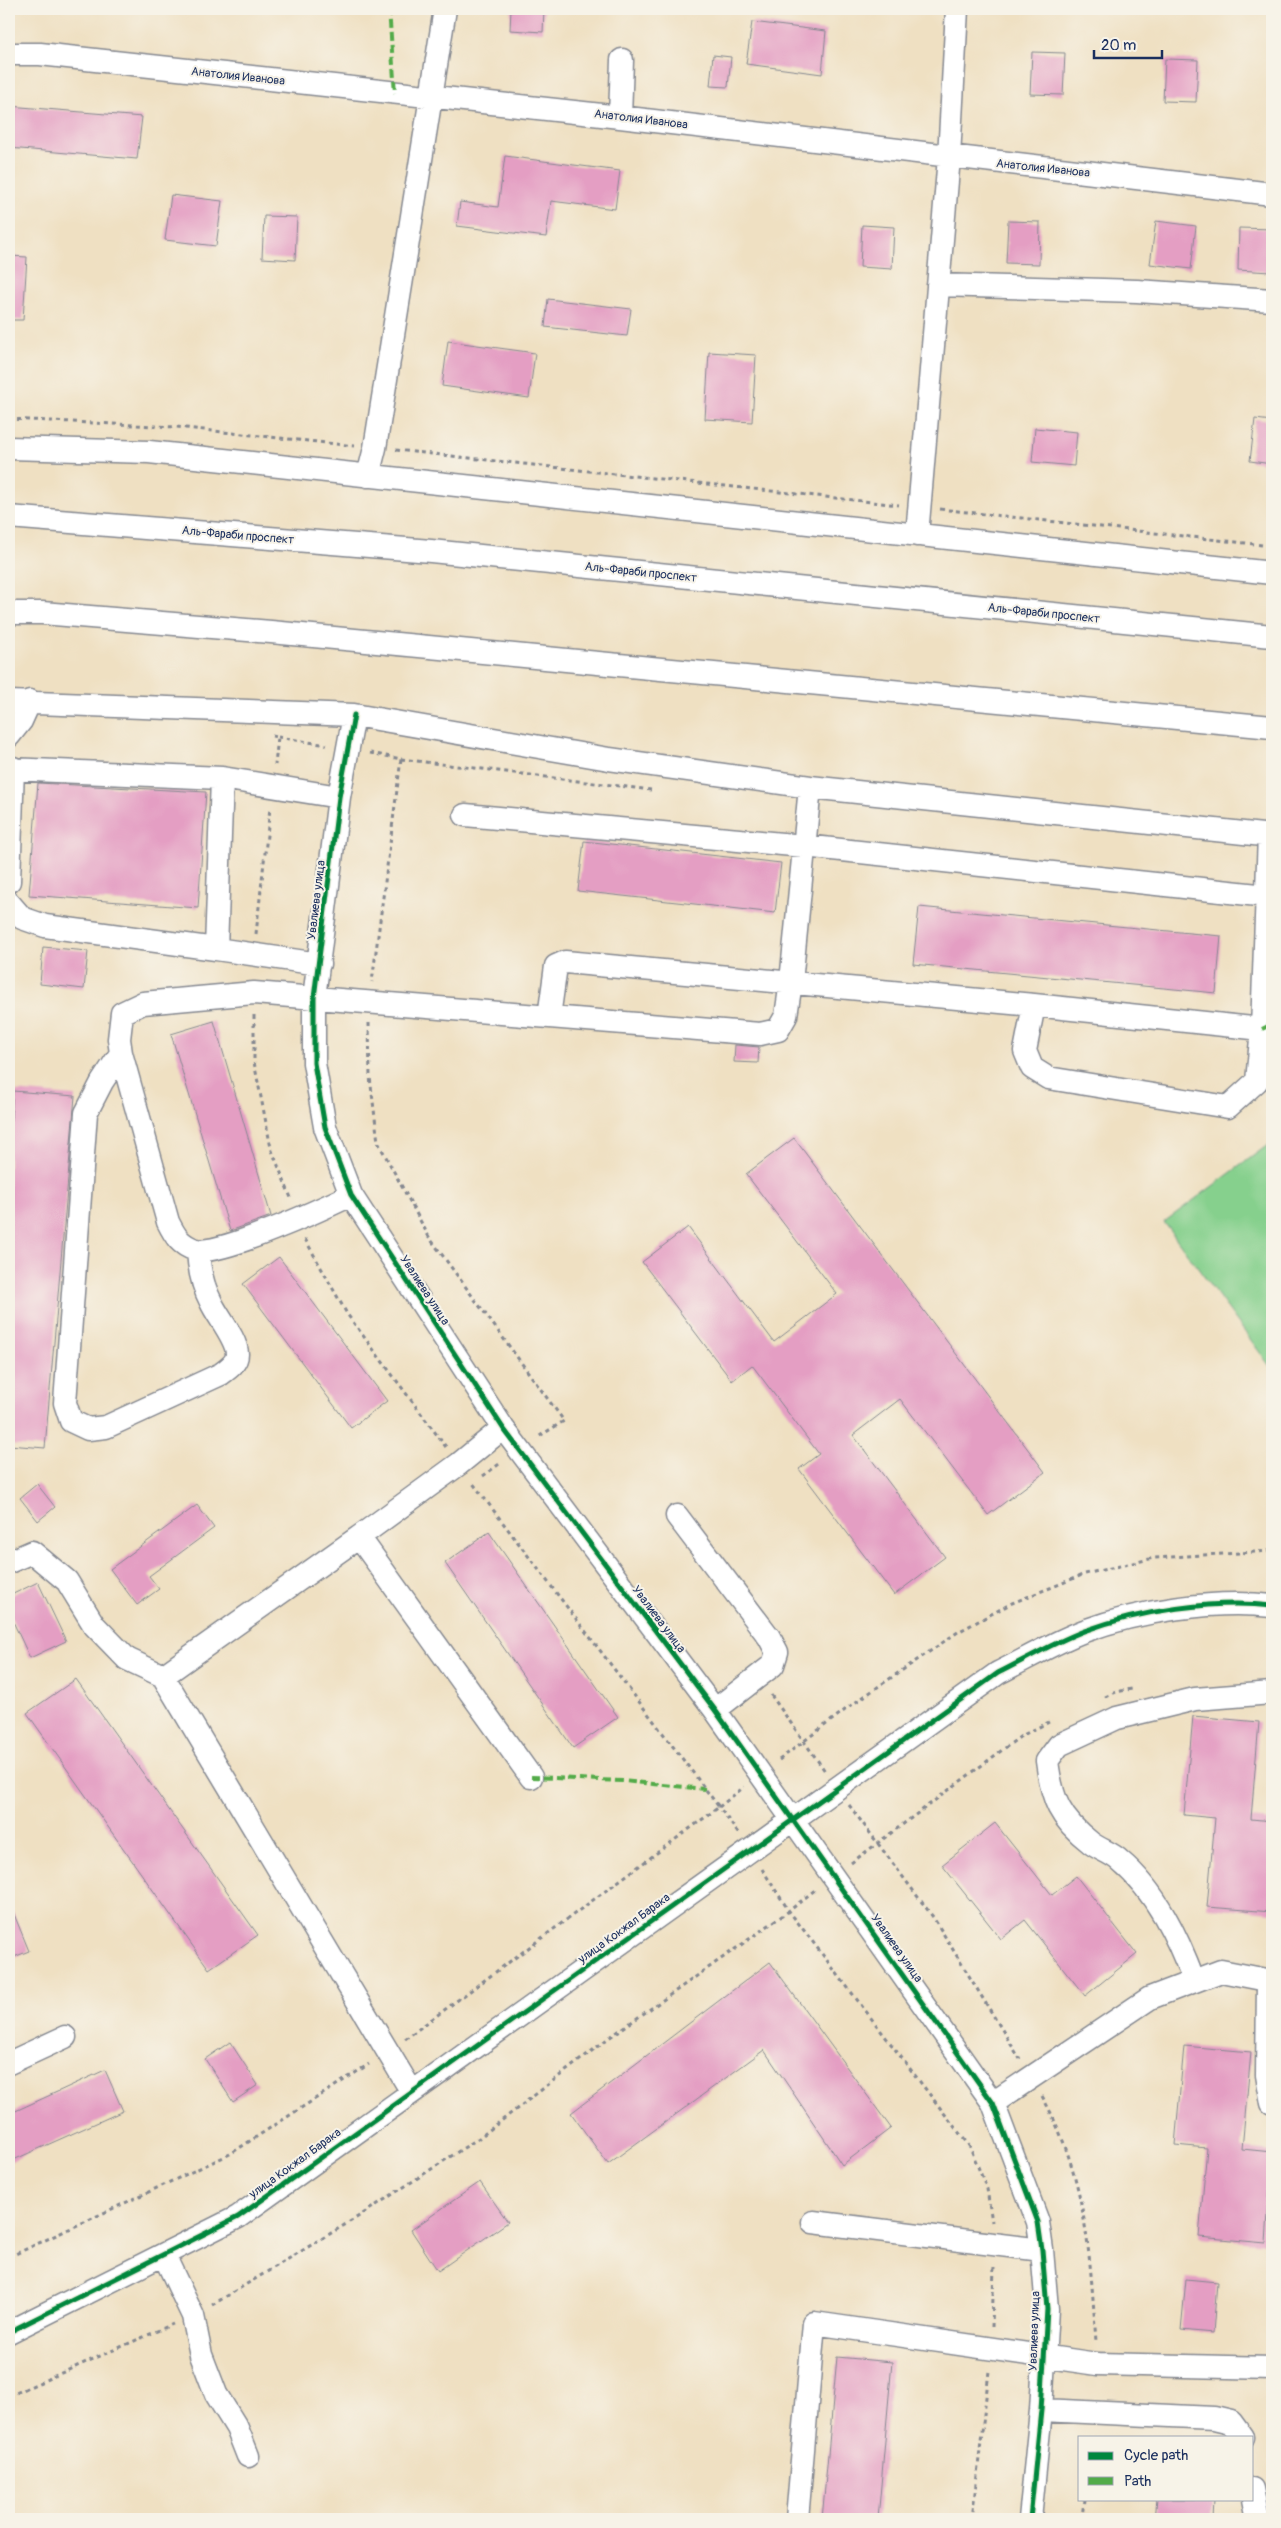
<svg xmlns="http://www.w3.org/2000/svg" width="1281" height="2528" font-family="Pangolin,sans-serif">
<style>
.green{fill:#86d08d;stroke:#508076}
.building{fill:#e49ec3}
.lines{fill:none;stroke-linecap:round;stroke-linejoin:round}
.minor-casing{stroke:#858890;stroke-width:25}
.path{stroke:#858890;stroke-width:3;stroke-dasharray:4 4;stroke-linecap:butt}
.minor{stroke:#fff;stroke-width:22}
.quiet{stroke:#52ab49;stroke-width:4;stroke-dasharray:8 4;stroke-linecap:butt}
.cycleway-casing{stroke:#f7f3e8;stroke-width:8}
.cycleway{stroke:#00873e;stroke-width:5}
.labels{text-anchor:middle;stroke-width:4;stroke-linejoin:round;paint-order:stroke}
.street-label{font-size:12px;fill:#1b2f5e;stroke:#f7f3e8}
</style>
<rect width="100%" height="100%" fill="#f7f3e8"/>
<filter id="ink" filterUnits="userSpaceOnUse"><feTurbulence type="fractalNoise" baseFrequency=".02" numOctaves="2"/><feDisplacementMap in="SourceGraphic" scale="10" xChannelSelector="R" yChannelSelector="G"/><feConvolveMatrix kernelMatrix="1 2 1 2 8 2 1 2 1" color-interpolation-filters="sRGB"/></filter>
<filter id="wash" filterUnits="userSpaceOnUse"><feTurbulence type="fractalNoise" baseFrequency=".0096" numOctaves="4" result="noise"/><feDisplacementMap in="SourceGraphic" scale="20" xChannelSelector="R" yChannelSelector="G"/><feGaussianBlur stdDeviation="1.12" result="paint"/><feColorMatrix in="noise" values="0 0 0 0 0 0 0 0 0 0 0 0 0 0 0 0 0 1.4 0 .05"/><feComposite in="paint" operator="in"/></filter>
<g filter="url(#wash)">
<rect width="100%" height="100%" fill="#efe0c2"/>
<path class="green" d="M1272,1142V1369L1164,1222Z"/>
<g id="blocks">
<path class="building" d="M511,9H544L543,32L510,30Z
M752,22L826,31L822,74L746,64Z
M1032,52L1065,53L1063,95L1030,94Z
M713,55L731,57L728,87L710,86Z
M1165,59L1198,60L1196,102L1163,101Z
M9,106L142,117L137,159L9,148Z
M505,156L620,171L615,209L551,201L546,237L457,226L460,202L498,207Z
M171,195L222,201L216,246L165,240Z
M264,216L297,217L295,260L262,258Z
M1008,221L1040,222L1039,264L1006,263Z
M1156,221L1196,226L1191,269L1150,264Z
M862,225L894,227L892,269L860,267Z
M1239,228L1272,229L1270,272L1238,270Z
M9,256L27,257L23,320H9Z
M548,299L631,309L627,336L545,327Z
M448,341L535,353L529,398L442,386Z
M709,352L756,355L752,422L705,419Z
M1255,419L1272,421V464L1250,461Z
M1035,428L1077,432L1074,466L1032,462Z
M38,783L206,792L198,908L29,895Z
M584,841L781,863L775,913L578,891Z
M919,907L1221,936L1216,993L913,964Z
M43,947L88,951L84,989L40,984Z
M214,1021L271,1216L230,1231L171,1034Z
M735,1045L759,1047L758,1063L734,1062Z
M13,1091L75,1096L45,1448L9,1445V1147Z
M794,1138L1045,1472L988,1515L900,1399L853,1435L945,1557L894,1595L799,1469L819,1454L752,1365L732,1381L642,1262L688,1227L774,1342L837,1294L746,1174Z
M279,1257L387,1401L351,1428L243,1284Z
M37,1484L55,1507L38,1521L20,1498Z
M197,1505L214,1528L149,1576L159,1589L137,1605L110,1569Z
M489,1532L618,1717L573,1748L445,1563Z
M38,1582L66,1641L30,1658L9,1613V1596Z
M76,1679L258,1935L209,1969L27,1713Z
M1193,1716L1259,1722L1251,1819L1272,1821V1912L1207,1907L1215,1818L1184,1815Z
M995,1823L1052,1895L1076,1876L1137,1954L1085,1996L1025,1920L1001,1939L942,1865Z
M9,1902L29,1951L9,1959Z
M770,1962L891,2128L842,2165L764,2050L608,2164L571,2113Z
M230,2042L258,2085L233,2102L205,2059Z
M1184,2046L1251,2052L1242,2149L1272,2152L1266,2243L1199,2237L1207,2148L1175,2145Z
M105,2070L123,2111L9,2162V2114Z
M480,2182L508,2222L438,2271L411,2230Z
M1186,2279L1217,2282L1213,2333L1181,2330Z
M837,2357L892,2362L878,2519H822Z
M1156,2499H1213L1212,2519H1154Z"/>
</g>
</g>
<g filter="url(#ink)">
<use href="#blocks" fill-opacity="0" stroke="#858890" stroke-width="1"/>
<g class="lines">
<defs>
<path id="minor" d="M9,54H40L620,117L1272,194
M620,117L622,60
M938,285L1137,291L1272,300
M9,448L149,452L1272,573
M368,476L375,448L445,9
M9,517L431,551L1272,636
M917,535L949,157L957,9
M9,613H42L271,632L1272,727
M9,702L354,715L609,759L810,787L1272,836
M354,715L339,797L314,998V1063L325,1127L351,1195L503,1428L715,1710L993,2103L1038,2222L1042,2250L1047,2309L1041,2410L1030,2519
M9,736L21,721L30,701
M9,769L222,778L339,797
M222,778L216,949L319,964
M465,815L804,846L1267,896
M9,881L13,768
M9,903L22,918L45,926L216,949
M1034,1005L1025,1051L1032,1068L1048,1078L1228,1107L1257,1081L1262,1029L1269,835
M549,1017L556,966L565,962L1034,1005L1262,1029
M121,1053L102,1082L86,1113L65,1403L71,1421L88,1429L106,1427L221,1374C228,1369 237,1363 237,1354C237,1339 217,1316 211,1302C202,1285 199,1269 198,1251
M351,1195C326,1207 220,1256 196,1250C180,1245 175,1236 168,1222L121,1053L119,1039L122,1013L143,1003L254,993L760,1034L778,1030L786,1016L791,982L810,787
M503,1428L459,1464L359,1537L531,1777
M677,1516L769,1637L777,1652L773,1665L715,1710
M359,1537L163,1676L412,2092
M9,1562L32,1552L67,1581L94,1625L127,1659L163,1676
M1194,1981C1178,1938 1156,1891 1120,1861C1112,1853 1100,1850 1091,1843C1059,1818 1052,1800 1047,1761L1059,1745L1117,1718L1195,1699L1272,1693
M1268,1982L1267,2075L1272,2082
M9,2063L65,2037
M1267,2075L1272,2103
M993,2103L1150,1998L1221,1971L1272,1981
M813,2222L1042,2250
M164,2255L193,2316L201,2355L216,2394L237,2428L248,2456
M9,2332L238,2217L998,1673C1026,1659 1055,1642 1084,1631C1138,1611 1215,1599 1272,1606
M1041,2410L1214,2418L1231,2422L1242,2437
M1252,2489L1258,2519
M797,2519L814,2323L1097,2364L1272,2368"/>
</defs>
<use href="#minor" class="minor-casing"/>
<path class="path" d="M9,419L176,427L355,446
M396,450L899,505
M940,509L1272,546
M272,736L278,737L275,765
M278,737L327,745
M370,753L401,759L372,982
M401,759L651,790
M256,934L270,808
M254,1015V1062L271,1148L291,1198
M369,1023L370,1077L378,1142L429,1237L564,1421L538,1437
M305,1239L347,1314L446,1447
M483,1476L502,1462
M771,1695L825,1771
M1105,1697L1116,1692L1132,1689
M779,1760L853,1704L958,1632L1012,1603L1085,1574L1154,1558L1272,1551
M849,1805L933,1917L1020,2059
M738,1833L719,1807L744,1787
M851,1863L1021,1736L1049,1722
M762,1869L789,1911L970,2147L987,2189L992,2222
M405,2039L719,1807L472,1482
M1042,2096C1086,2175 1090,2253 1096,2342
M9,2257L230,2154L369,2064
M212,2305L361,2215L479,2138L606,2040L789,1911L816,1889
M992,2327L994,2266
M9,2396L173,2324
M972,2519L989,2371
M1082,2519L1084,2499"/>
<use href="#minor" class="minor"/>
<path class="quiet" d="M389,9L395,93
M1262,1029L1272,1024
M531,1777L623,1781L705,1789"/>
<defs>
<path id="cycleway" d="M354,715L339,797L314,998V1063L325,1127L351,1195L503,1428L715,1710L993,2103L1038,2222L1042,2250L1047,2309L1041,2410L1030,2519
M9,2332L238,2217L998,1673C1026,1659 1055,1642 1084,1631C1138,1611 1215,1599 1272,1606"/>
</defs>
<use href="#cycleway" class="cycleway-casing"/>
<use href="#cycleway" class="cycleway"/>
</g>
</g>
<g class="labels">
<g class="street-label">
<text transform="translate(238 76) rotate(6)" y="4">Анатолия Иванова</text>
<text transform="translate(641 119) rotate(7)" y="4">Анатолия Иванова</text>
<text transform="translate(1043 168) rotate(6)" y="4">Анатолия Иванова</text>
<text transform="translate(238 535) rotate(5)" y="4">Аль-Фараби проспект</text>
<text transform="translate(641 572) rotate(6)" y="4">Аль-Фараби проспект</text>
<text transform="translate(1044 613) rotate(6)" y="4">Аль-Фараби проспект</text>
<text transform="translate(316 900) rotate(-83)" y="4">Увалиева улица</text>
<text transform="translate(425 1290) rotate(57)" y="4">Увалиева улица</text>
<text transform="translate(659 1619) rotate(53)" y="4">Увалиева улица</text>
<text transform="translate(624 1928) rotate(-36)" y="4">улица Кокжал Барака</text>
<text transform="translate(897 1948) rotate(55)" y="4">Увалиева улица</text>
<text transform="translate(295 2163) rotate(-36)" y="4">улица Кокжал Барака</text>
<text transform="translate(1034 2331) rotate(-88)" y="4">Увалиева улица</text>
</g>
</g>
<rect width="1281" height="2528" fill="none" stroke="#f7f3e8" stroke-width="30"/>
<rect x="1078" y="2436" width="175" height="65" fill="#f7f3e8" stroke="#9fa5b1"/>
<rect x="1088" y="2452" width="25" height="8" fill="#00873e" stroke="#9fa5b1"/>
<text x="1124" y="2460" font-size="15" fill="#1b2f5e">Cycle path</text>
<rect x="1088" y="2477" width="25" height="8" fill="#52ab49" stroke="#9fa5b1"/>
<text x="1124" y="2486" font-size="15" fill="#1b2f5e">Path</text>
<path d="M1094 50v8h68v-8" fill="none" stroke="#1b2f5e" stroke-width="2.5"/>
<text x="1101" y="50" font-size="15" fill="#1b2f5e" stroke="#f7f3e8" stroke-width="4" paint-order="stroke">20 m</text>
</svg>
